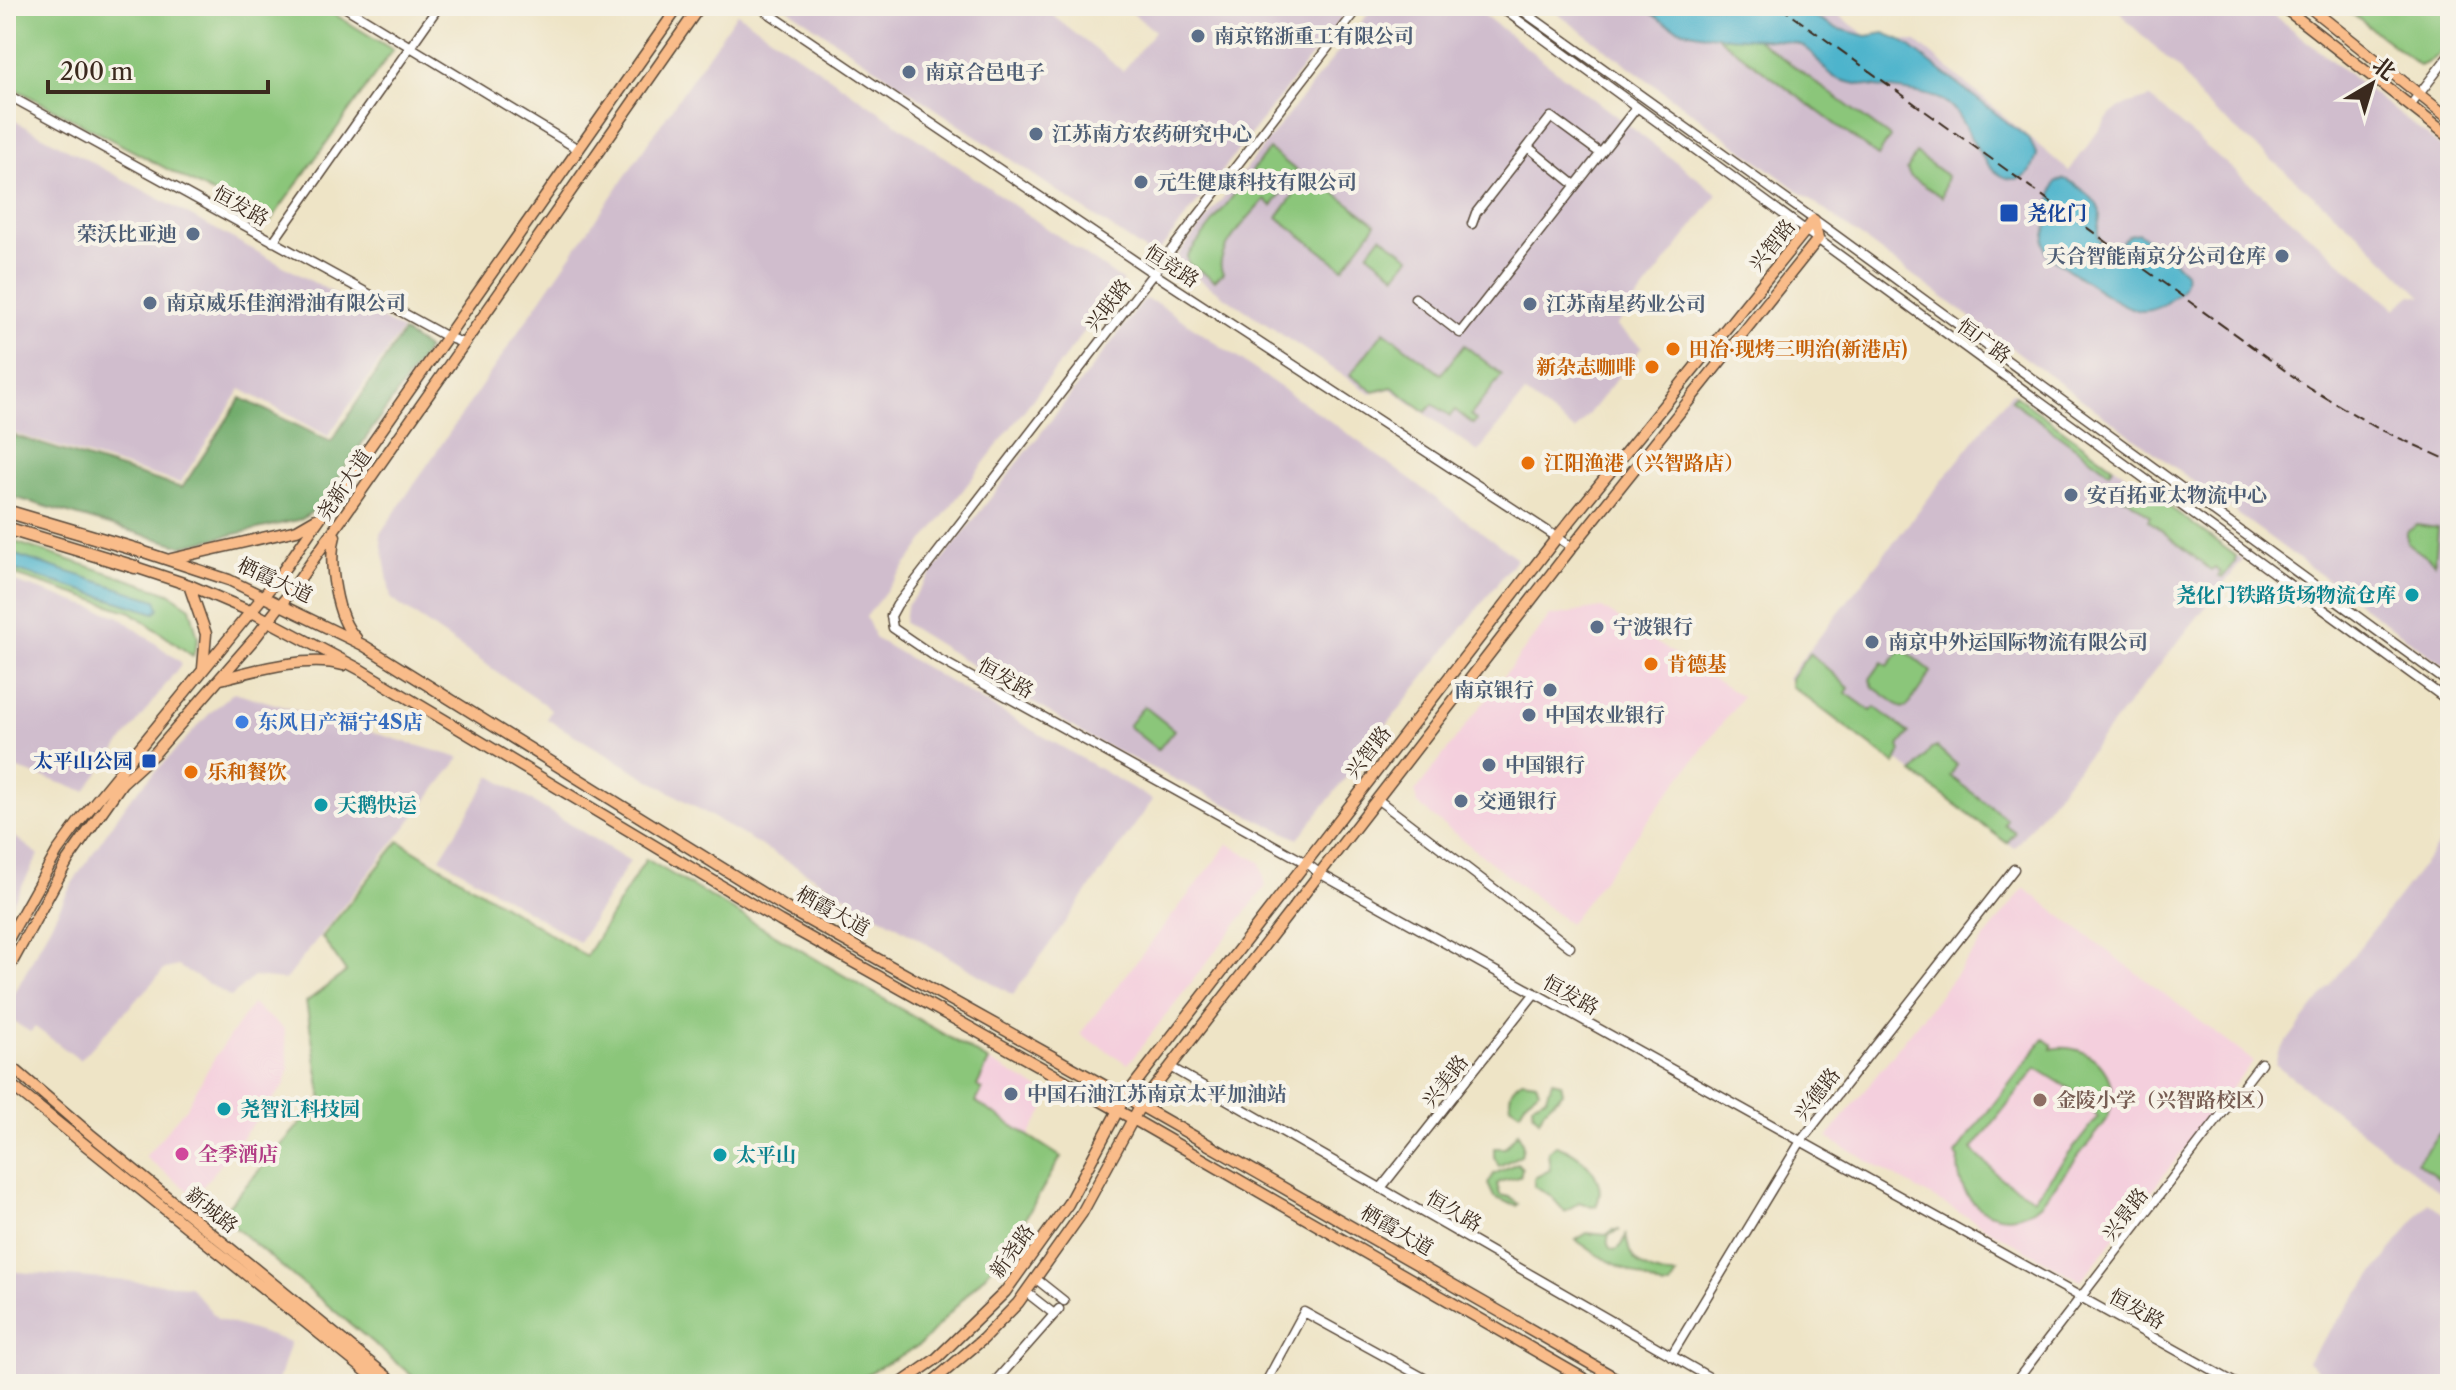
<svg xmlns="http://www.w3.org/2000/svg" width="2456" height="1390" font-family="'Libre Caslon Text','Noto Serif SC',serif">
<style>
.built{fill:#f4cfdd}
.industrial{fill:#d0bdcd}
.green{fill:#8bc67a;stroke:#63784c;stroke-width:2;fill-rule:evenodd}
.forest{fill:#70ab6a;stroke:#566a44;stroke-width:2}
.water{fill:#4db4cc;stroke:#446f75;stroke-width:2}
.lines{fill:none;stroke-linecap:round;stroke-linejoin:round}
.minor-casing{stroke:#564637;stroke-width:11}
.major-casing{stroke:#564637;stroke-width:13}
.highway-casing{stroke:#564637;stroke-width:15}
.minor{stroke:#fff;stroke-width:8}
.major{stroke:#f9bc8a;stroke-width:10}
.highway{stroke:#f9bc8a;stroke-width:12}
.rail{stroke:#3b2a1e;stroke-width:2;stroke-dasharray:12 6;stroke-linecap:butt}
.service-dot{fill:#5c6f8a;stroke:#f7f3e8;stroke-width:3}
.transit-dot{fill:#1a4fb4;stroke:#f7f3e8;stroke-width:3}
.food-dot{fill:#e8710a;stroke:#f7f3e8;stroke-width:3}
.culture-dot{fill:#0f9aa8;stroke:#f7f3e8;stroke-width:3}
.shop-dot{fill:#3f7fe0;stroke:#f7f3e8;stroke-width:3}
.education-dot{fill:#8d6e63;stroke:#f7f3e8;stroke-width:3}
.hotel-dot{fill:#d1479c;stroke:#f7f3e8;stroke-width:3}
.labels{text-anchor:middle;stroke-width:8;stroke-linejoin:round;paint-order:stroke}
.service-label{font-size:20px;font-weight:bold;fill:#4e5e75;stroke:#f7f3e8;text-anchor:start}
.street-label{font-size:20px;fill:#3b2a1e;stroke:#f7f3e8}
.transit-label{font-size:20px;font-weight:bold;fill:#164399;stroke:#f7f3e8;text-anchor:start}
.food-label{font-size:20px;font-weight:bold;fill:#c56008;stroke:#f7f3e8;text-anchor:start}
.culture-label{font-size:20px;font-weight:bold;fill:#0d838f;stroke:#f7f3e8;text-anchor:start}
.shop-label{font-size:20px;font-weight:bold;fill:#366cbe;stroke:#f7f3e8;text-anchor:start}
.education-label{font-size:20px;font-weight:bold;fill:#785e54;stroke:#f7f3e8;text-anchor:start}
.hotel-label{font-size:20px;font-weight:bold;fill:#b23c85;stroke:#f7f3e8;text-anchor:start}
</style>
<rect width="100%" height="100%" fill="#f7f3e8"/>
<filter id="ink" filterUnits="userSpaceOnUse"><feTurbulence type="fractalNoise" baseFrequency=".0125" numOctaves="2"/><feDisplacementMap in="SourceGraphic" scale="16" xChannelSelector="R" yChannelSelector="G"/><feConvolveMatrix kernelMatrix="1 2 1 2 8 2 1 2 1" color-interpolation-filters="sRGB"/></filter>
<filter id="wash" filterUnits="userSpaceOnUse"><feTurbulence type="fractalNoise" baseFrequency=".006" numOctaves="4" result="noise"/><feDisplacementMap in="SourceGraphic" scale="32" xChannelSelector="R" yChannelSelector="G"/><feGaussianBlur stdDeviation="1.8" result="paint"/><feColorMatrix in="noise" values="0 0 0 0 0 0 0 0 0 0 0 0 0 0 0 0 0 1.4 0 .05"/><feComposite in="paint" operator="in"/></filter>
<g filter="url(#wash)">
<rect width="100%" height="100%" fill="#eee4c6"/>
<path class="built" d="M1602,608L1742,697L1569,924L1417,804L1415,792L1550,616Z
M1228,844L1260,862L1266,886L1128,1064L1080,1034Z
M2024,888L2253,1061L2081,1281L1827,1138Z
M252,1004L284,1029L289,1069L285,1084L195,1196L145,1157L188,1105L213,1060Z
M989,1061L1052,1096L1029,1136L976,1102L982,1090L977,1086Z"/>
<path class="industrial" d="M784,6H1060L1053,16L1123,71L1155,31L1123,6H1351L1161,249L1147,252Z
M1374,6H1472L1718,194L1616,326L1642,347L1575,431L1525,393L1478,452L1391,389L1371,394L1179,266L1178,255Z
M1547,6H1826L1867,36L1917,42L2069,171L2110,115L2120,107L2150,98L2395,309L2412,295L2422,297L2359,234L2201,100L2181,71L2129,23L2117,6H2262L2450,154V670Z
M737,13L1123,281L866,617L876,639L1153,800L1013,995L547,719L551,709L391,599L380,534Z
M6,116L402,330L328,436L241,389L180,483L6,431Z
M1145,299L1159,304L1340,428L1517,558L1298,839L1092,739L904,623L906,607Z
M2012,392L2243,560L2014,848L1787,678Z
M6,579L118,616L182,663L85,791L15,768L6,779Z
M234,692L460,758L285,980L253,977L231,997L178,966L165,969L80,1060L35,1027L30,1032L6,1017V1010L73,882L129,800L212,711Z
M491,776L630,861L579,942L440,858Z
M6,830L39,855L6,915Z
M2450,830V1200L2275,1064L2278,1053Z
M2428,1202L2450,1218V1384H2336L2307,1361Z
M6,1271L189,1286L218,1319L290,1342L277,1384H6Z"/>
<path class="green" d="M22,6H321L393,50L269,223L6,84V29Z
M1676,6H1712L1890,137L1878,156Z
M2342,6H2450C2450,33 2449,54 2420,66Z
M1269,149L1298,172L1272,206L1265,199C1253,213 1210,255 1223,273L1215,281L1188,263L1187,256Z
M1916,153L1947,176L1942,197L1910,176L1907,170Z
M1310,174L1376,224L1343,268L1277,217Z
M1381,236L1410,257L1396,275L1368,253Z
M1384,331L1441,374L1464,345L1502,375L1471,415L1476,420L1473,424L1455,410L1450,416L1433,404L1426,412L1392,387L1374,392L1350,375Z
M2015,395L2112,466L2109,472L2011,400Z
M2136,482L2236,556L2235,562L2222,578L2218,576L2221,572L2215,567L2211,570L2148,520L2150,516L2128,499L2123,498Z
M2417,525L2438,528L2435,563L2407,543V532Z
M6,539L169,593L190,607L198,638L193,656L131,612L6,572Z
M1902,648L1931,672L1908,706L1902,708L1873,687L1870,679L1882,662L1888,666Z
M1810,653L1849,688L1846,693L1871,711L1875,707L1909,733L1899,746L1901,751L1895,764L1791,686V678Z
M1144,706L1174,730L1158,750L1128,726Z
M1937,747L1957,765L1950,776L2007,819L2004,824L2015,832L2007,843L1913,773L1931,749Z
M399,841L586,956L646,859L989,1061L977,1086L982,1090L976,1102L1061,1157L1022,1224L986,1274L920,1345L849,1384H422L220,1215L322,1099L306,1002L346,972L322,937Z
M2044,1039L2052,1045L2051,1049C2095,1040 2128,1084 2104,1124L2041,1203C2005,1236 1952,1205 1959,1158L1955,1154ZM2036,1068L2073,1091L2098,1117L2034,1198L2003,1180L1972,1150Z
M1522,1080L1536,1082L1539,1090L1526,1100L1520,1112L1511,1106C1508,1095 1512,1086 1522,1080Z
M1552,1081L1561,1083L1563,1092L1544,1110L1539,1120L1533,1112L1532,1104L1547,1097Z
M2450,1120V1183L2448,1186L2417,1162Z
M1518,1132L1523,1146L1521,1155L1499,1166L1494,1157V1148H1505Z
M1556,1145C1580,1152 1610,1179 1596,1206L1592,1207L1579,1202L1565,1212L1550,1195L1534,1187V1178L1550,1170L1548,1152Z
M1517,1163L1522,1168L1520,1177L1502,1181L1497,1184L1500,1195L1509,1197L1518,1204L1516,1206L1494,1197L1488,1184L1494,1174Z
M1613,1230H1620L1609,1235C1603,1252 1621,1257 1626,1235C1628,1241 1628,1249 1631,1254C1639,1270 1661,1276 1677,1275L1670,1286L1663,1288L1599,1256L1576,1240L1587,1233L1606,1235Z"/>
<path class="forest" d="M403,332L428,349L317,508L302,519L182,546L6,495V433L182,488L241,398L331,442Z"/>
<path class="water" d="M1645,6H1793L1835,28L1867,36L1884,33L1901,40L2029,139L2037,155C2034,165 2031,175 2020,178C1989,187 1969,130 1956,112C1951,105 1945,101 1937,98C1906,87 1872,90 1841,80C1820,74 1817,48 1795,43C1748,32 1680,48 1645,6Z
M2064,179C2073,181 2079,187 2086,193C2115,216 2088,224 2102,244L2114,249L2129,235L2138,233L2157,245L2185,272C2187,284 2182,291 2172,298C2165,304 2154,311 2144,311C2123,311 2066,267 2046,254L2044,242L2053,190L2056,182Z
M6,552L156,600L159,608L155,613L6,567Z"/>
</g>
<g filter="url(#ink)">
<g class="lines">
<defs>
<path id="minor" d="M343,6L578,149
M758,6L1153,273L1572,547
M1360,6L897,605L891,616L893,628L937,658L1306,863L1319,873L2237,1384
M1499,6L2450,702
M1516,6L1826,228L2450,684
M6,94L447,337L463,343
M2410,106L2450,54
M1528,147L1575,185
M1472,224L1476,213L1551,117L1600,153
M273,242L439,6
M1415,298L1460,333L1637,107
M1377,799L1570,947
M1170,1067L1721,1384
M1381,1188L1535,993
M1035,1278L1064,1301
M1026,1292L1054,1314
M1671,1356L1801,1141L2014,869
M993,1384L1059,1309
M1265,1384L1304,1312L1435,1384
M2014,1384L2261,1063"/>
<path id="major" d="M2282,6L2450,137
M2308,6L2450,119
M335,536C328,562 336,619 356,638
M141,551L229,580L363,645L788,909L1125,1097L1626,1384
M171,559L297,530L316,519
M135,567L189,585L252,612L361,670L780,921L1133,1119L1593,1384
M189,585L206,634L203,668
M221,679C256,670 308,655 343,665
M6,943L57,852L78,823L275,582L679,6
M6,973L68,860L122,783L155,753L255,638L292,590L700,6
M6,1062L90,1134L396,1384
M6,1081L382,1384
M900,1384L936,1359L1005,1292L1068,1204L1125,1097L1558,536L1814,220
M930,1384L983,1339L1018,1303L1082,1213L1140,1106L1572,547L1818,239L1814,220"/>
<path id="highway" d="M6,511L141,551
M6,528L135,567"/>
</defs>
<use href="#minor" class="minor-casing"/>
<use href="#major" class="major-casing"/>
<use href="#highway" class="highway-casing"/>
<use href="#minor" class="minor"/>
<use href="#major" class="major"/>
<use href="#highway" class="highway"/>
<path class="rail" d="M1779,6L2308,387L2377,428L2450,461"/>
</g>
</g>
<g class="service-dot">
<circle cx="1198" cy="36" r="8"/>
<circle cx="909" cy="72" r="8"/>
<circle cx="1036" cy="134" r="8"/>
<circle cx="1141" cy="182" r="8"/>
<circle cx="193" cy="234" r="8"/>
<circle cx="2282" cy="256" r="8"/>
<circle cx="150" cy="303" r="8"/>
<circle cx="1530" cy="304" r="8"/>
<circle cx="2071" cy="495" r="8"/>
<circle cx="1597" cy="627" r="8"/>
<circle cx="1872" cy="642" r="8"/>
<circle cx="1550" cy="690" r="8"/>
<circle cx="1529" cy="715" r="8"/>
<circle cx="1489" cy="765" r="8"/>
<circle cx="1461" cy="801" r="8"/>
<circle cx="1011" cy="1094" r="8"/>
</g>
<g class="transit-dot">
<rect x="1999" y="203" width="20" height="20" rx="4"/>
<rect x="141" y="753" width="16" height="16" rx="4"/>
</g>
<g class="food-dot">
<circle cx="1673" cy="349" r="8"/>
<circle cx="1652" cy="367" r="8"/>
<circle cx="1528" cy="463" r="8"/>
<circle cx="1651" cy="664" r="8"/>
<circle cx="191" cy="772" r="8"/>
</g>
<g class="culture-dot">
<circle cx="2412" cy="595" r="8"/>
<circle cx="321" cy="805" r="8"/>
<circle cx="224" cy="1109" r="8"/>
<circle cx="720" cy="1155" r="8"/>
</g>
<circle class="shop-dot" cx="242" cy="722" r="8"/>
<circle class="education-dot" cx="2040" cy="1100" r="8"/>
<circle class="hotel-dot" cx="182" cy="1154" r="8"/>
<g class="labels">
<g class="service-label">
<text x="1214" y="43">南京铭浙重工有限公司</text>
<text x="925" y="79">南京合邑电子</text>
<text x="1052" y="141">江苏南方农药研究中心</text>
<text x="1157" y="189">元生健康科技有限公司</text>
<text x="177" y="241" text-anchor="end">荣沃比亚迪</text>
<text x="2266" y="263" text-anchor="end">天合智能南京分公司仓库</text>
<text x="166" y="310">南京威乐佳润滑油有限公司</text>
<text x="1546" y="311">江苏南星药业公司</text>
<text x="2087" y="502">安百拓亚太物流中心</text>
<text x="1613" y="634">宁波银行</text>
<text x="1888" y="649">南京中外运国际物流有限公司</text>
<text x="1534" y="697" text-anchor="end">南京银行</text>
<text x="1545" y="722">中国农业银行</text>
<text x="1505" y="772">中国银行</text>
<text x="1477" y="808">交通银行</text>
<text x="1027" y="1101">中国石油江苏南京太平加油站</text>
</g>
<g class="street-label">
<text transform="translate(241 206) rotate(29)" y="7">恒发路</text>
<text transform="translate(1772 245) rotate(-51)" y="7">兴智路</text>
<text transform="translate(1172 266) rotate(33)" y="7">恒竞路</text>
<text transform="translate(1108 305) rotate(-52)" y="7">兴联路</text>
<text transform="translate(1984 341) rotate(36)" y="7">恒广路</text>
<text transform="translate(344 485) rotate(-56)" y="7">尧新大道</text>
<text transform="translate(275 580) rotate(25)" y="7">栖霞大道</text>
<text transform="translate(1006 678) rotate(29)" y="7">恒发路</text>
<text transform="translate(1368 752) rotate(-52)" y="7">兴智路</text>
<text transform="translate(833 911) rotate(29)" y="7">栖霞大道</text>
<text transform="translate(1571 995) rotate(29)" y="7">恒发路</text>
<text transform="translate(1445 1081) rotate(-52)" y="7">兴美路</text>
<text transform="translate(1817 1094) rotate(-52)" y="7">兴德路</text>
<text transform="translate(212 1210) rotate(39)" y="7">新城路</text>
<text transform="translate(1454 1211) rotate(30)" y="7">恒久路</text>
<text transform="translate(2125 1214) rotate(-52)" y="7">兴景路</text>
<text transform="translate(1397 1230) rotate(30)" y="7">栖霞大道</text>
<text transform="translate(1012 1251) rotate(-54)" y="7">新尧路</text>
<text transform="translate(2137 1309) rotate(29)" y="7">恒发路</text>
</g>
<g class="transit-label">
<text x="2027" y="220">尧化门</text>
<text x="133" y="768" text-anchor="end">太平山公园</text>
</g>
<g class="food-label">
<text x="1689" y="356">田冶·现烤三明治(新港店)</text>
<text x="1636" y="374" text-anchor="end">新杂志咖啡</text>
<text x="1544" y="470">江阳渔港（兴智路店）</text>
<text x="1667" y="671">肯德基</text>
<text x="207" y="779">乐和餐饮</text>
</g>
<g class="culture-label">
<text x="2396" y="602" text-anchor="end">尧化门铁路货场物流仓库</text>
<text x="337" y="812">天鹅快运</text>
<text x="240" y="1116">尧智汇科技园</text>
<text x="736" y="1162">太平山</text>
</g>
<g class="shop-label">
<text x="258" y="729">东风日产福宁4S店</text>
</g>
<g class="education-label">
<text x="2056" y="1107">金陵小学（兴智路校区）</text>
</g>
<g class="hotel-label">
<text x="198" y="1161">全季酒店</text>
</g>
</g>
<rect width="2456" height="1390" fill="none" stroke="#f7f3e8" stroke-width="32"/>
<g transform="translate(2372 84) rotate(38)" stroke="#f7f3e8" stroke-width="6" paint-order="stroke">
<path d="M0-6L14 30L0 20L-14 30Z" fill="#3b2a1e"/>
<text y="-12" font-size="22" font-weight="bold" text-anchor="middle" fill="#3b2a1e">北</text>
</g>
<path d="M48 80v12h220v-12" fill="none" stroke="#3b2a1e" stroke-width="4"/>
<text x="60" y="80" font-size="24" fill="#3b2a1e" stroke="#f7f3e8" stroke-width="6" paint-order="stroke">200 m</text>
</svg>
